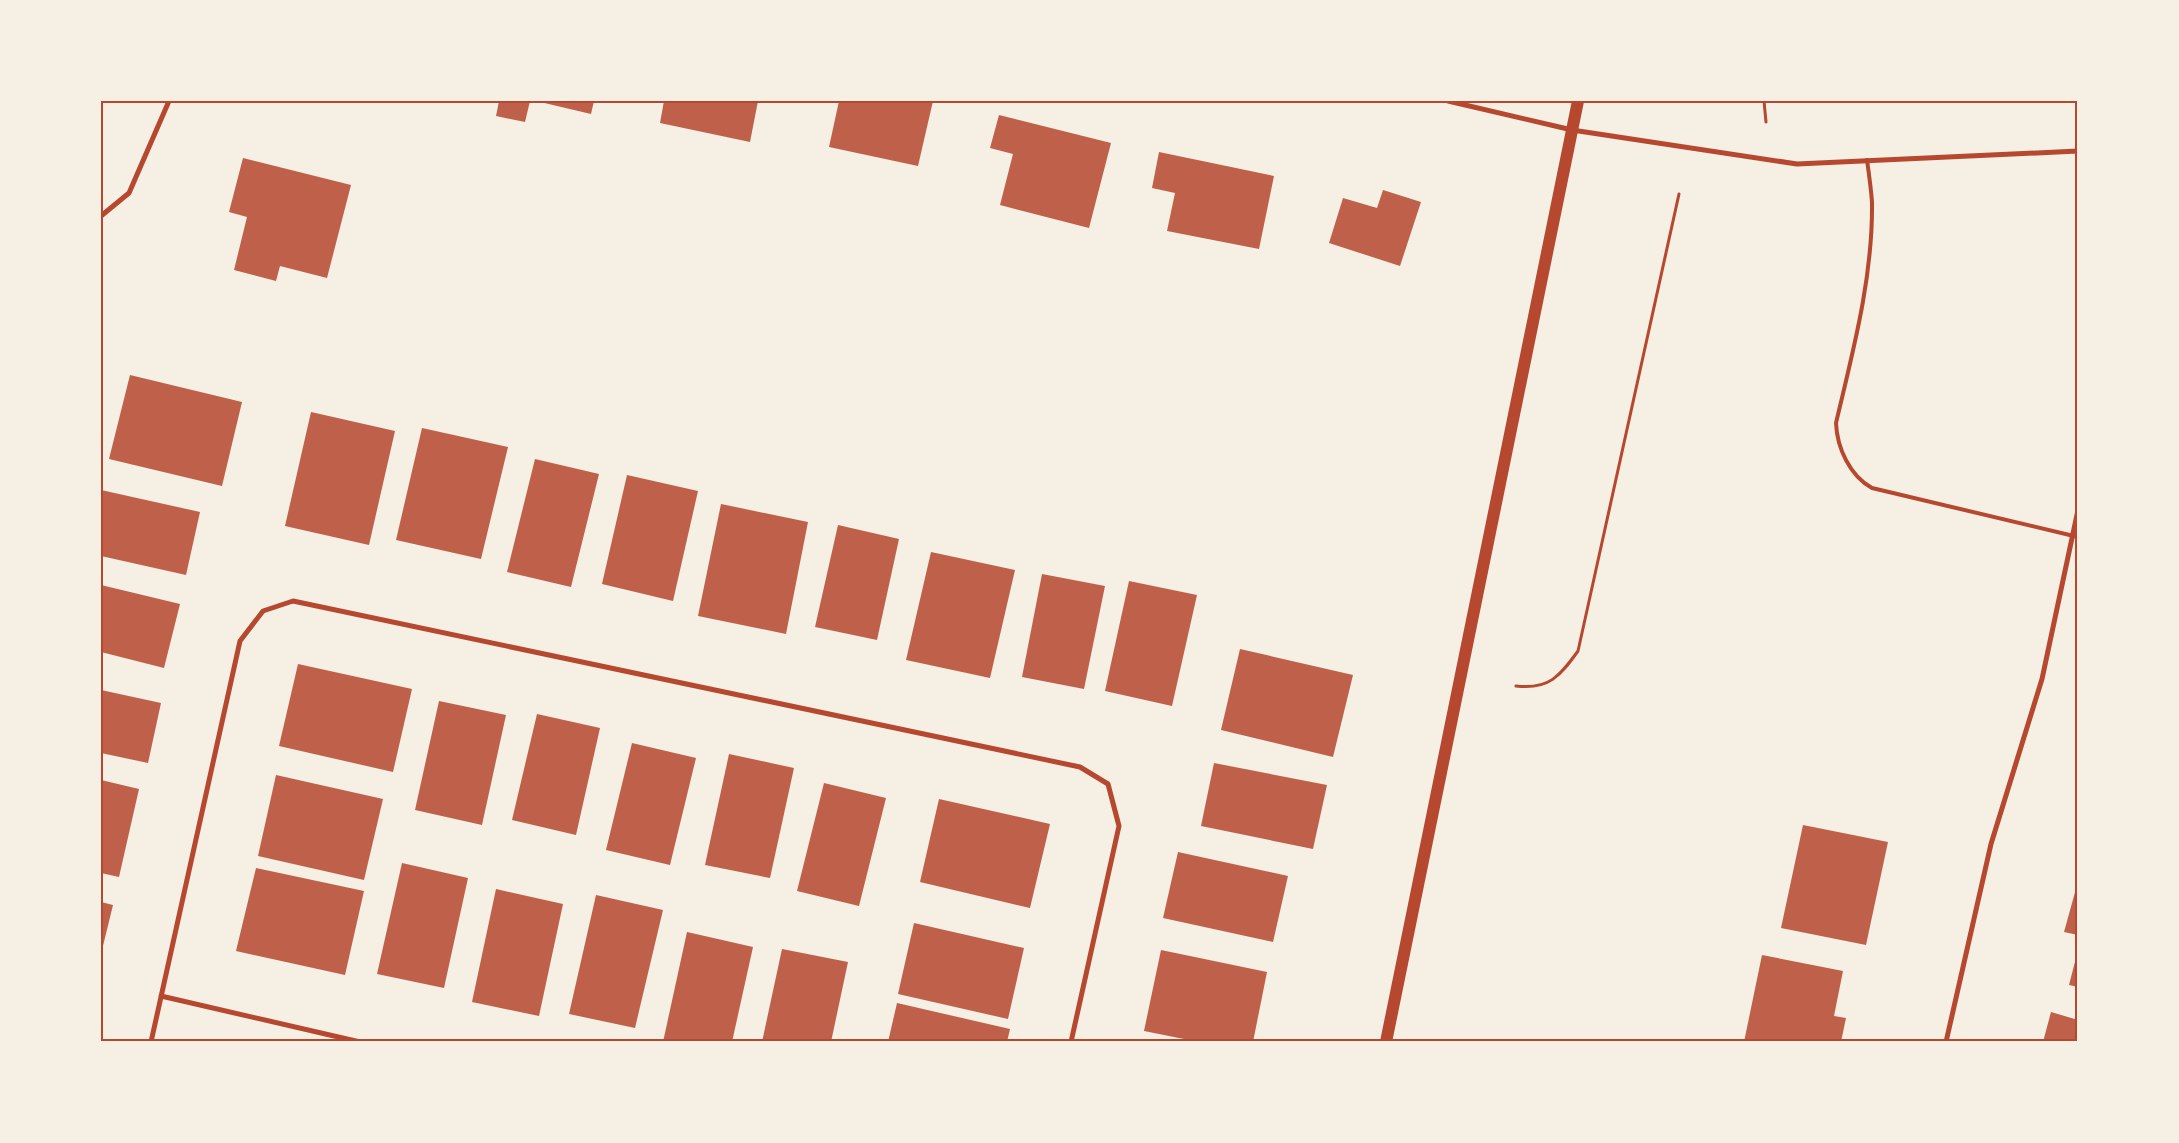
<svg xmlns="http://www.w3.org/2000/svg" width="2179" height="1143" font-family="Lato,sans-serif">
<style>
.building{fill:#bf614a}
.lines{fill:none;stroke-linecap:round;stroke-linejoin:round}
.path{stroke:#b5482f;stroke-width:3}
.service{stroke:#b5482f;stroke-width:4}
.minor{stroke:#b5482f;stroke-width:5}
.primary{stroke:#b5482f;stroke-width:12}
.neatline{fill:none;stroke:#b5482f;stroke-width:2}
</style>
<rect width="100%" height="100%" fill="#f6efe4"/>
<path class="building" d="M499,101H530L525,122L496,116Z
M536,101H594L591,114Z
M664,101H758L750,142L660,123Z
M839,101H933L918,166L829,147Z
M999,115L1111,143L1089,228L1000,205L1013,154L990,148Z
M1159,152L1274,176L1259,249L1167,231L1175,193L1152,188Z
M243,158L351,185L327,278L280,266L276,281L234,270L247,217L229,212Z
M1383,190L1421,202L1400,266L1329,243L1343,198L1377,208Z
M130,375L242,402L222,486L109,459Z
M311,412L395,431L369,545L285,526Z
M422,428L508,447L481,559L396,540Z
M535,459L599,474L571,587L507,572Z
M627,475L698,491L673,601L602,584Z
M101,490L200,512L186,575L101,556Z
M721,504L808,522L786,634L698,616Z
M838,525L899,539L877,640L815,627Z
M931,552L1015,570L990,678L906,660Z
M1042,574L1105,586L1084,689L1022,677Z
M1129,581L1197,595L1172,706L1105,691Z
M101,585L180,604L164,668L101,652Z
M1240,649L1353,675L1333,757L1221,730Z
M298,664L412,689L393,772L279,746Z
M101,690L161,703L148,763L101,753Z
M439,701L506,715L482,825L415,810Z
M537,714L600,728L576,835L512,820Z
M632,743L696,758L670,865L606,850Z
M729,754L794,768L770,878L705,865Z
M1214,763L1327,785L1313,849L1201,826Z
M276,775L383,799L364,880L258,856Z
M101,780L139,789L119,877L101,873Z
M824,783L886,798L859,906L797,891Z
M939,799L1050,824L1030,908L920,882Z
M1803,825L1888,842L1866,945L1781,928Z
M1178,852L1288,876L1273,942L1163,918Z
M402,863L468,878L444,988L377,974Z
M256,868L364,891L345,975L236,951Z
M2077,885H2078V935L2064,932Z
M496,889L563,904L539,1016L472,1002Z
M596,895L663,910L635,1028L569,1014Z
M101,902L113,905L102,950H101Z
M914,923L1024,948L1008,1019L898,994Z
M687,932L753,947L732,1042H663Z
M782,949L848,962L831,1042H762Z
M1161,950L1267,972L1253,1042H1199L1144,1031Z
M2077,954H2078V987L2069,985Z
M1762,955L1843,971L1834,1016L1846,1018L1841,1042H1744Z
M897,1003L1010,1029L1007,1042H888Z
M2051,1012L2078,1020V1042H2043Z"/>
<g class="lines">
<path class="path" d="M1764,101L1766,122
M1516,686C1549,690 1560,676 1578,651L1679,194"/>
<path class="service" d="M1867,160C1869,174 1871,188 1872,202C1873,277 1853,351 1836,423C1837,448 1850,476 1872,488L2078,537"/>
<path class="minor" d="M1448,101L1572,130L1797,164L2078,151
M101,216L129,193L169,101
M161,996L360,1042
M151,1042L240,641L263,611L293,601L1080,767L1108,784L1119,826L1071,1042
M1946,1042L1991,844L2042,679L2078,510"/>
<path class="primary" d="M1386,1042L1578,101"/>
</g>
<rect width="2179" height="1143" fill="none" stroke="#f6efe4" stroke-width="205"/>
<rect x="102" y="102" width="1974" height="938" class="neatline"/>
</svg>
